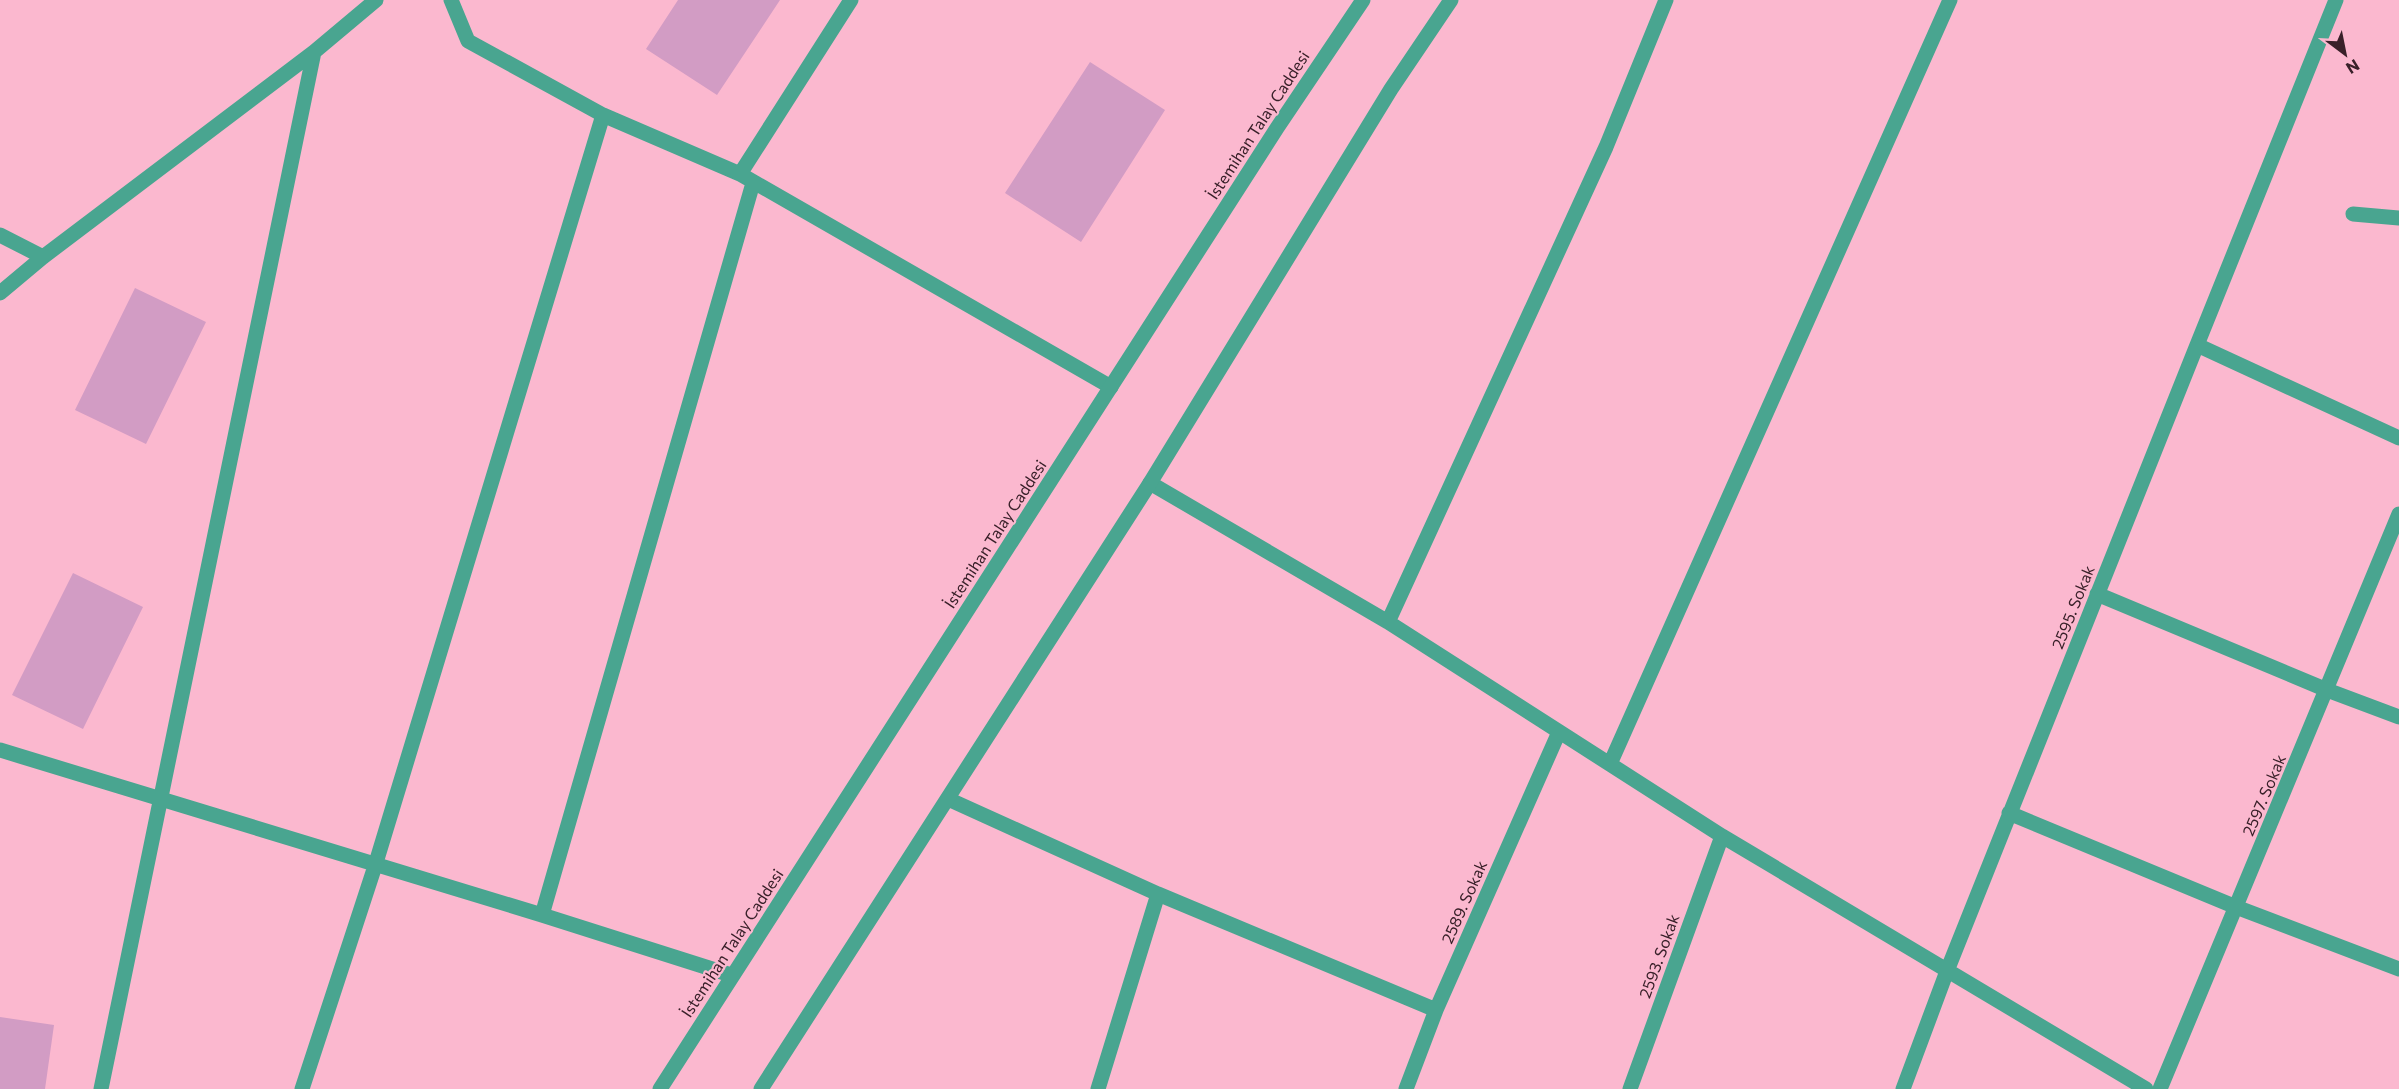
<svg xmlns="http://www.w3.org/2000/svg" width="2399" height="1089" font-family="Commissioner,sans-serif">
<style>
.building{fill:#d29cc4}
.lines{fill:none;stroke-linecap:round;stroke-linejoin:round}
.minor{stroke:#49a590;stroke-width:15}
.tertiary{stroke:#49a590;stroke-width:15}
.labels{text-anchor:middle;stroke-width:4.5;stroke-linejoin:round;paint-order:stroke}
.street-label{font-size:16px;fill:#392029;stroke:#fbb8cf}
</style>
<rect width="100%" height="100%" fill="#fbb8cf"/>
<path class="building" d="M678,0H780L717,95L646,49Z
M1090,62L1165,110L1081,242L1005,193Z
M135,288L206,322L146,444L75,410Z
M73,573L143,607L83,729L12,695Z
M0,1017L54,1025L45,1089H0Z"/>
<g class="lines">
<path class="minor" d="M451,0L468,41L603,115L740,174L1111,387
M740,174L851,0
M2353,214L2399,218
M0,235L43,257
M0,293L43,257L314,52L376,0
M2197,345L2336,0
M1150,483L1388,622L1722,836L2146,1089
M2097,594L2327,690L2399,717
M1388,622L1606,147L1666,0
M0,750L542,915L731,975
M1610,764L1950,0
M948,799L1158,894L1436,1010
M2009,813L2236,907L2399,969
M542,915L753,183
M101,1089L314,52
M302,1089L375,866L603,115
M1098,1089L1158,894
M1406,1089L1436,1010L1559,732
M1630,1089L1722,836
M1903,1089L1947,971L2197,345L2399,438
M2160,1089L2399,514"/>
<path class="tertiary" d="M660,1089L1277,128L1363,0
M761,1089L1150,483L1391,89L1451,0"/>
</g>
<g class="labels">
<g class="street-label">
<text transform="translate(1258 125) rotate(-57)" y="6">İstemihan Talay Caddesi</text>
<text transform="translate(995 534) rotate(-57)" y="6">İstemihan Talay Caddesi</text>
<text transform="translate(2073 607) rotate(-68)" y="6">2595. Sokak</text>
<text transform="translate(2264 795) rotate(-67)" y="6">2597. Sokak</text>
<text transform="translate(1464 902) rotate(-66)" y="6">2589. Sokak</text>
<text transform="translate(732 943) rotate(-57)" y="6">İstemihan Talay Caddesi</text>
<text transform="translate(1659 956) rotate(-70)" y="6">2593. Sokak</text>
</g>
</g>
<g transform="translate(2345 54) rotate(148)" stroke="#fbb8cf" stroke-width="4.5" paint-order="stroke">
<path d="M0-4.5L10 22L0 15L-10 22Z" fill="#392029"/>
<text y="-9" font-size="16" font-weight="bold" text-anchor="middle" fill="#392029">N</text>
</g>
</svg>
